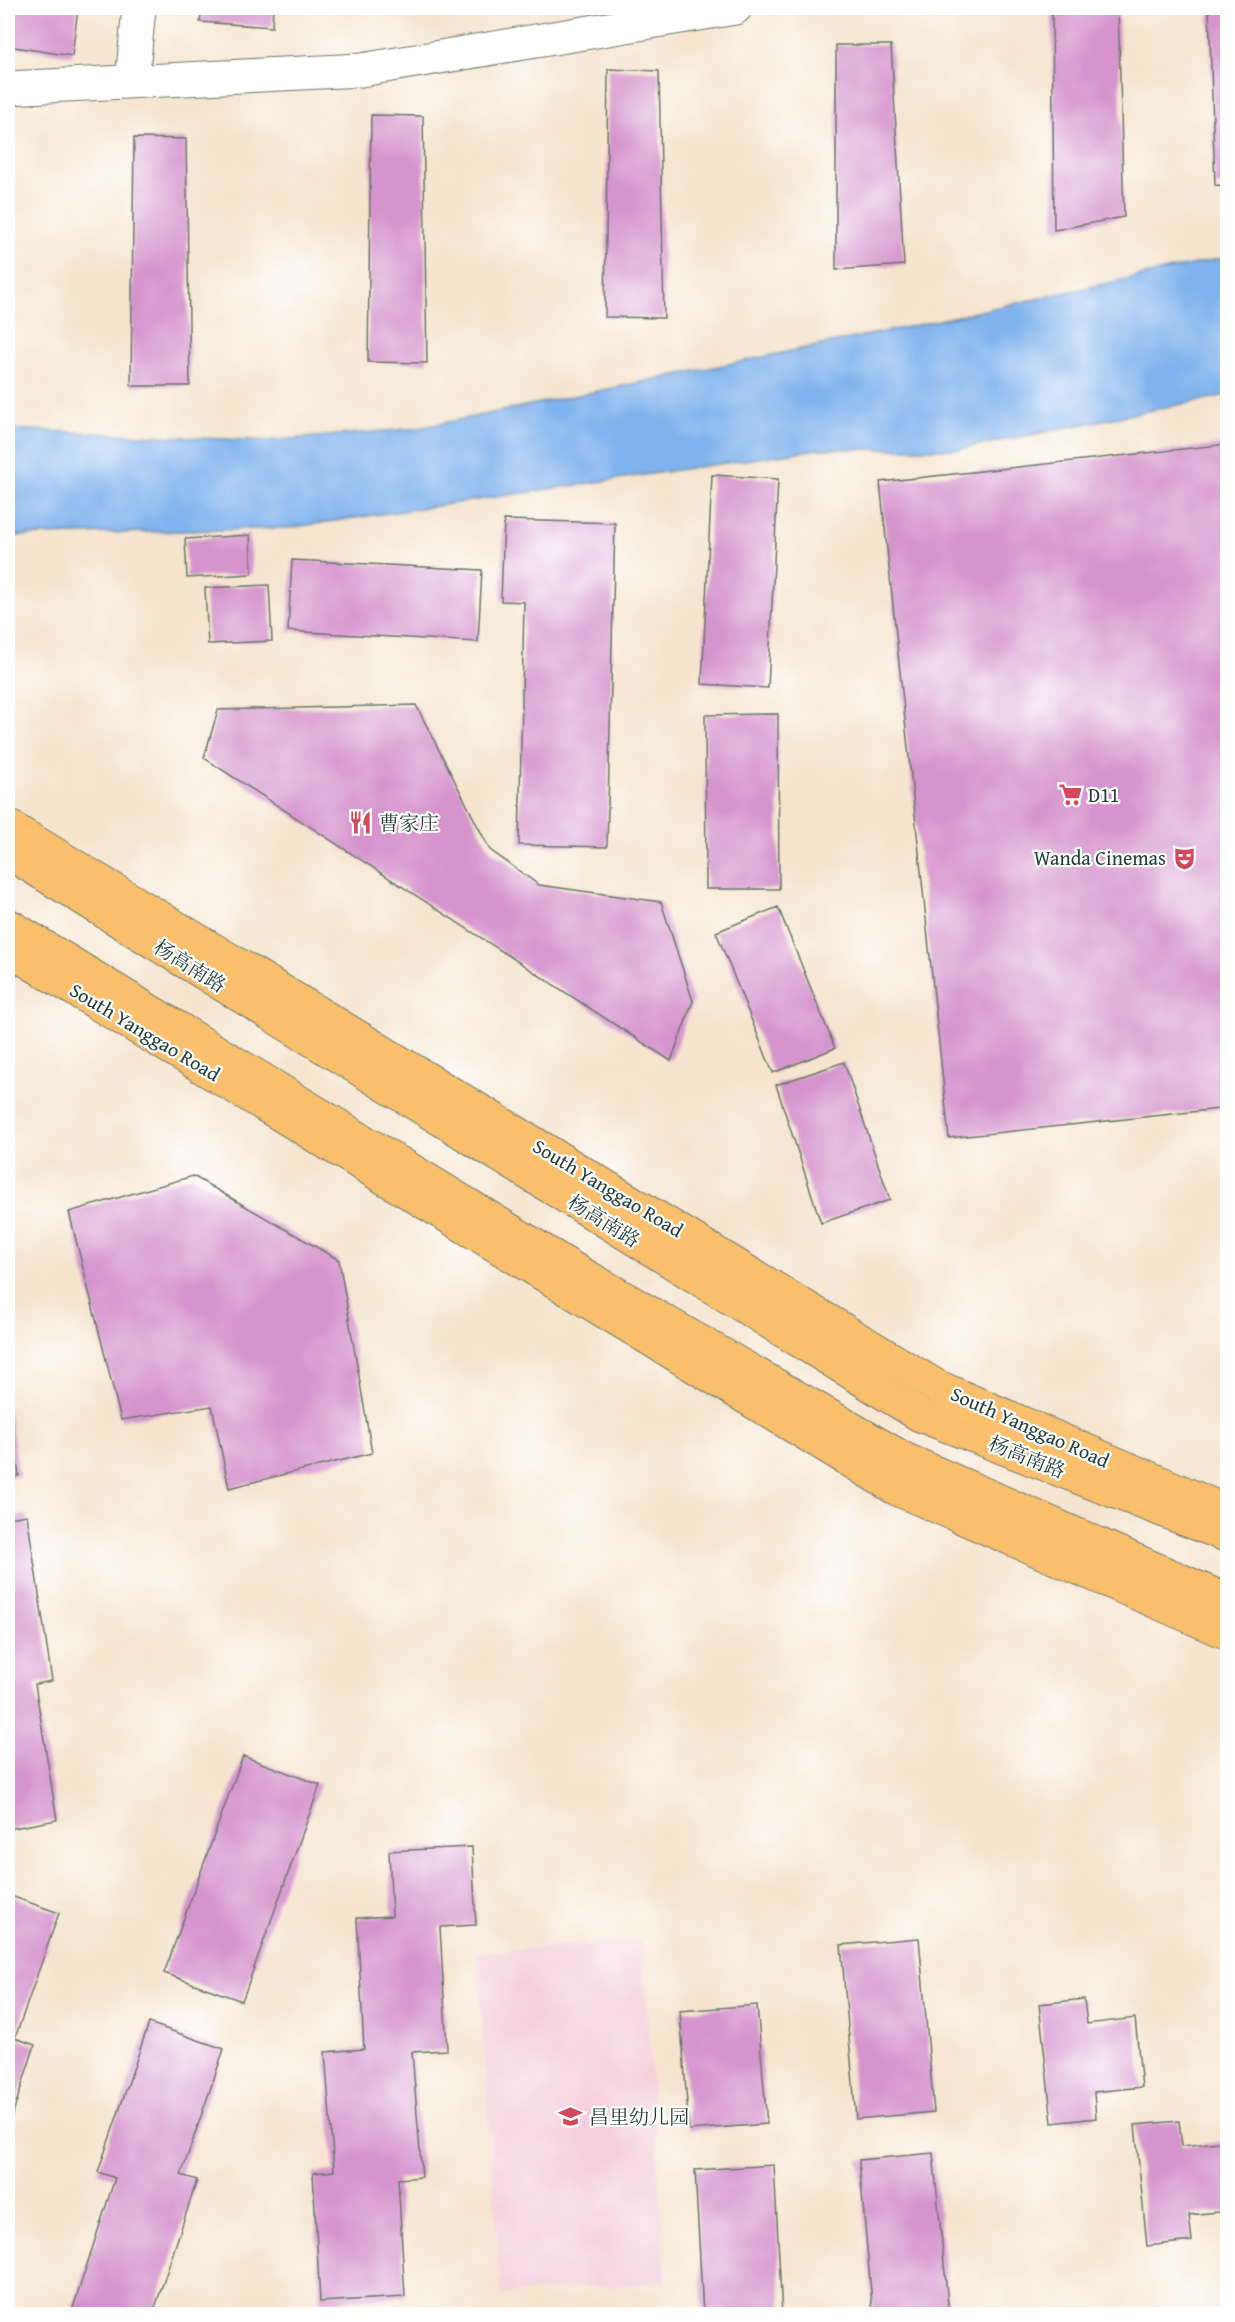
<svg xmlns="http://www.w3.org/2000/svg" width="1235" height="2322" font-family="'Gentium Book Plus','Noto Serif SC',serif">
<style>
.built{fill:#f5cfdc}
.water{fill:#80b2ed;stroke:#507890;stroke-width:1.5}
.building{fill:#d594cd}
.lines{fill:none;stroke-linecap:round;stroke-linejoin:round}
.minor-casing{stroke:#6a776a;stroke-width:35}
.major-casing{stroke:#6a776a;stroke-width:35}
.highway-casing{stroke:#6a776a;stroke-width:35}
.minor{stroke:#fff;stroke-width:33}
.major{stroke:#f9bf6d;stroke-width:33}
.highway{stroke:#f9bf6d;stroke-width:33}
.labels{text-anchor:middle;stroke-width:4.5;stroke-linejoin:round;paint-order:stroke}
.poi-label{font-size:20px;fill:#1f3d34;stroke:#fff;text-anchor:start}
.street-label{font-size:20px;fill:#1f3d34;stroke:#fff}
</style>
<rect width="100%" height="100%" fill="#fff"/>
<filter id="ink" filterUnits="userSpaceOnUse"><feTurbulence type="fractalNoise" baseFrequency=".0167" numOctaves="2"/><feDisplacementMap in="SourceGraphic" scale="12" xChannelSelector="R" yChannelSelector="G"/><feConvolveMatrix kernelMatrix="1 2 1 2 8 2 1 2 1" color-interpolation-filters="sRGB"/></filter>
<filter id="wash" filterUnits="userSpaceOnUse"><feTurbulence type="fractalNoise" baseFrequency=".008" numOctaves="4" result="noise"/><feDisplacementMap in="SourceGraphic" scale="24" xChannelSelector="R" yChannelSelector="G"/><feGaussianBlur stdDeviation="1.35" result="paint"/><feColorMatrix in="noise" values="0 0 0 0 0 0 0 0 0 0 0 0 0 0 0 0 0 1.4 0 .05"/><feComposite in="paint" operator="in"/></filter>
<g filter="url(#wash)">
<rect width="100%" height="100%" fill="#f5e4ce"/>
<path class="built" d="M642,1940L666,2282L501,2294L477,1953Z"/>
<path class="water" d="M1227,257V395L960,449H819L288,528L8,536V429L268,441L419,428L898,329Z"/>
<g id="blocks">
<path class="building" d="M11,8H78L72,56L8,46Z
M202,8H273L272,27L200,22Z
M1052,8H1118L1124,217L1054,230Z
M1209,8H1228V186L1215,185Z
M836,45H891L904,265L836,270Z
M608,69L659,71L664,318L605,317Z
M371,115L423,116L427,363L368,362Z
M134,138L186,139L190,386H131Z
M1228,444V1108L949,1138L880,482Z
M712,475L778,479L768,688L702,684Z
M504,520L615,523L607,847L519,845L524,602L501,601Z
M250,535L252,574L187,578L185,539Z
M292,560L482,570L478,642L288,631Z
M269,585L272,641L208,644L205,588Z
M416,705L490,850L539,885L661,902L693,1001L671,1061L204,758L218,710Z
M778,714L779,889H706L705,715Z
M778,907L835,1048L773,1073L716,932Z
M844,1062L890,1200L821,1223L776,1085Z
M193,1176L339,1260L372,1453L229,1488L212,1406L121,1420L69,1212Z
M8,1406L19,1476L8,1478Z
M27,1515L52,1681L35,1684L57,1820L8,1829V1518Z
M243,1756L320,1785L242,2001L164,1973Z
M472,1847L476,1925L440,1927L447,2050L412,2052L422,2177L398,2179L405,2297L320,2302L313,2173L334,2171L325,2052L364,2049L357,1918L392,1916L389,1851Z
M8,1895L59,1913L15,2038L35,2045L8,2128Z
M919,1938L934,2112L856,2119L841,1945Z
M1084,1999L1087,2024L1135,2018L1142,2087L1094,2092L1096,2118L1052,2123L1039,2004Z
M757,2005L767,2124L689,2130L680,2011Z
M149,2023L224,2049L181,2175L197,2180L153,2314H71L115,2178L98,2172Z
M1179,2121L1182,2146L1228,2141V2211L1189,2215L1192,2241L1147,2246L1135,2125Z
M933,2153L949,2314H873L859,2160Z
M774,2165L782,2314H703L695,2170Z"/>
</g>
</g>
<g filter="url(#ink)">
<use href="#blocks" fill-opacity="0" stroke="#6a776a" stroke-width="1.5"/>
<g class="lines">
<defs>
<path id="minor" d="M132,81L139,8
M8,88L361,70L735,8"/>
<path id="major" d="M8,826L936,1386L1228,1512
M8,949L897,1489L1228,1633"/>
<path id="highway" d="M8,852L920,1415L1228,1536
M8,925L575,1270L904,1459L1228,1601"/>
</defs>
<use href="#minor" class="minor-casing"/>
<use href="#major" class="major-casing"/>
<use href="#highway" class="highway-casing"/>
<use href="#minor" class="minor"/>
<use href="#major" class="major"/>
<use href="#highway" class="highway"/>
</g>
</g>
<defs>
<symbol id="supermarket-bare" viewBox="-9 -9 18 18"><path d="M-6-5.5h2.5l.6 2H6L4.5 2H-2.5L-4.4-4H-6ZM-1.5 3.2a1.3 1.3 0 1 0 .1 0ZM3 3.2a1.3 1.3 0 1 0 .1 0Z" fill="#d1495b" stroke="#fff" stroke-width="2.5" paint-order="stroke"/></symbol>
<symbol id="restaurant-bare" viewBox="-9 -9 18 18"><path d="M-5-6h1v4h1v-4h1v4h1v-4h1v5L-1.5 .5V6h-2V.5L-5-1ZM5-6V6H3V1.5H1.5Q1.5-4 5-6Z" fill="#d1495b" stroke="#fff" stroke-width="2.5" paint-order="stroke"/></symbol>
<symbol id="theatre-bare" viewBox="-9 -9 18 18"><path d="M-5-5.5Q0-4 5-5.5V0Q5 5 0 6Q-5 5-5 0ZM-3.3-2.5H-1v1.5H-3.3ZM1-2.5H3.3v1.5H1ZM-2.8 1Q0 5.5 2.8 1Z" fill="#d1495b" stroke="#fff" stroke-width="2.5" paint-order="stroke"/></symbol>
<symbol id="school-bare" viewBox="-9 -9 18 18"><path d="M0-5L7-2L0 1L-7-2ZM-4 1L0 2.5L4 1V4Q0 6-4 4Z" fill="#d1495b" stroke="#fff" stroke-width="2.5" paint-order="stroke"/></symbol>
</defs>
<g fill-rule="evenodd">
<use href="#supermarket-bare" x="1054" y="778" width="33" height="33"/>
<use href="#restaurant-bare" x="344" y="806" width="33" height="33"/>
<use href="#theatre-bare" x="1168" y="842" width="33" height="33"/>
<use href="#school-bare" x="554" y="2100" width="33" height="33"/>
</g>
<g class="labels">
<g class="poi-label">
<text x="1088" y="802">D11</text>
<text x="379" y="830">曹家庄</text>
<text x="1166" y="865" text-anchor="end">Wanda Cinemas</text>
<text x="589" y="2124">昌里幼儿园</text>
</g>
<g class="street-label">
<text transform="translate(190 966) rotate(32)" y="7">杨高南路</text>
<text transform="translate(145 1032) rotate(31)" y="7">South Yanggao Road</text>
<text transform="translate(608 1188) rotate(31)" y="7">South Yanggao Road</text>
<text transform="translate(604 1221) rotate(32)" y="7">杨高南路</text>
<text transform="translate(1030 1427) rotate(24)" y="7">South Yanggao Road</text>
<text transform="translate(1027 1457) rotate(22)" y="7">杨高南路</text>
</g>
</g>
<rect width="1235" height="2322" fill="none" stroke="#fff" stroke-width="30"/>
</svg>
